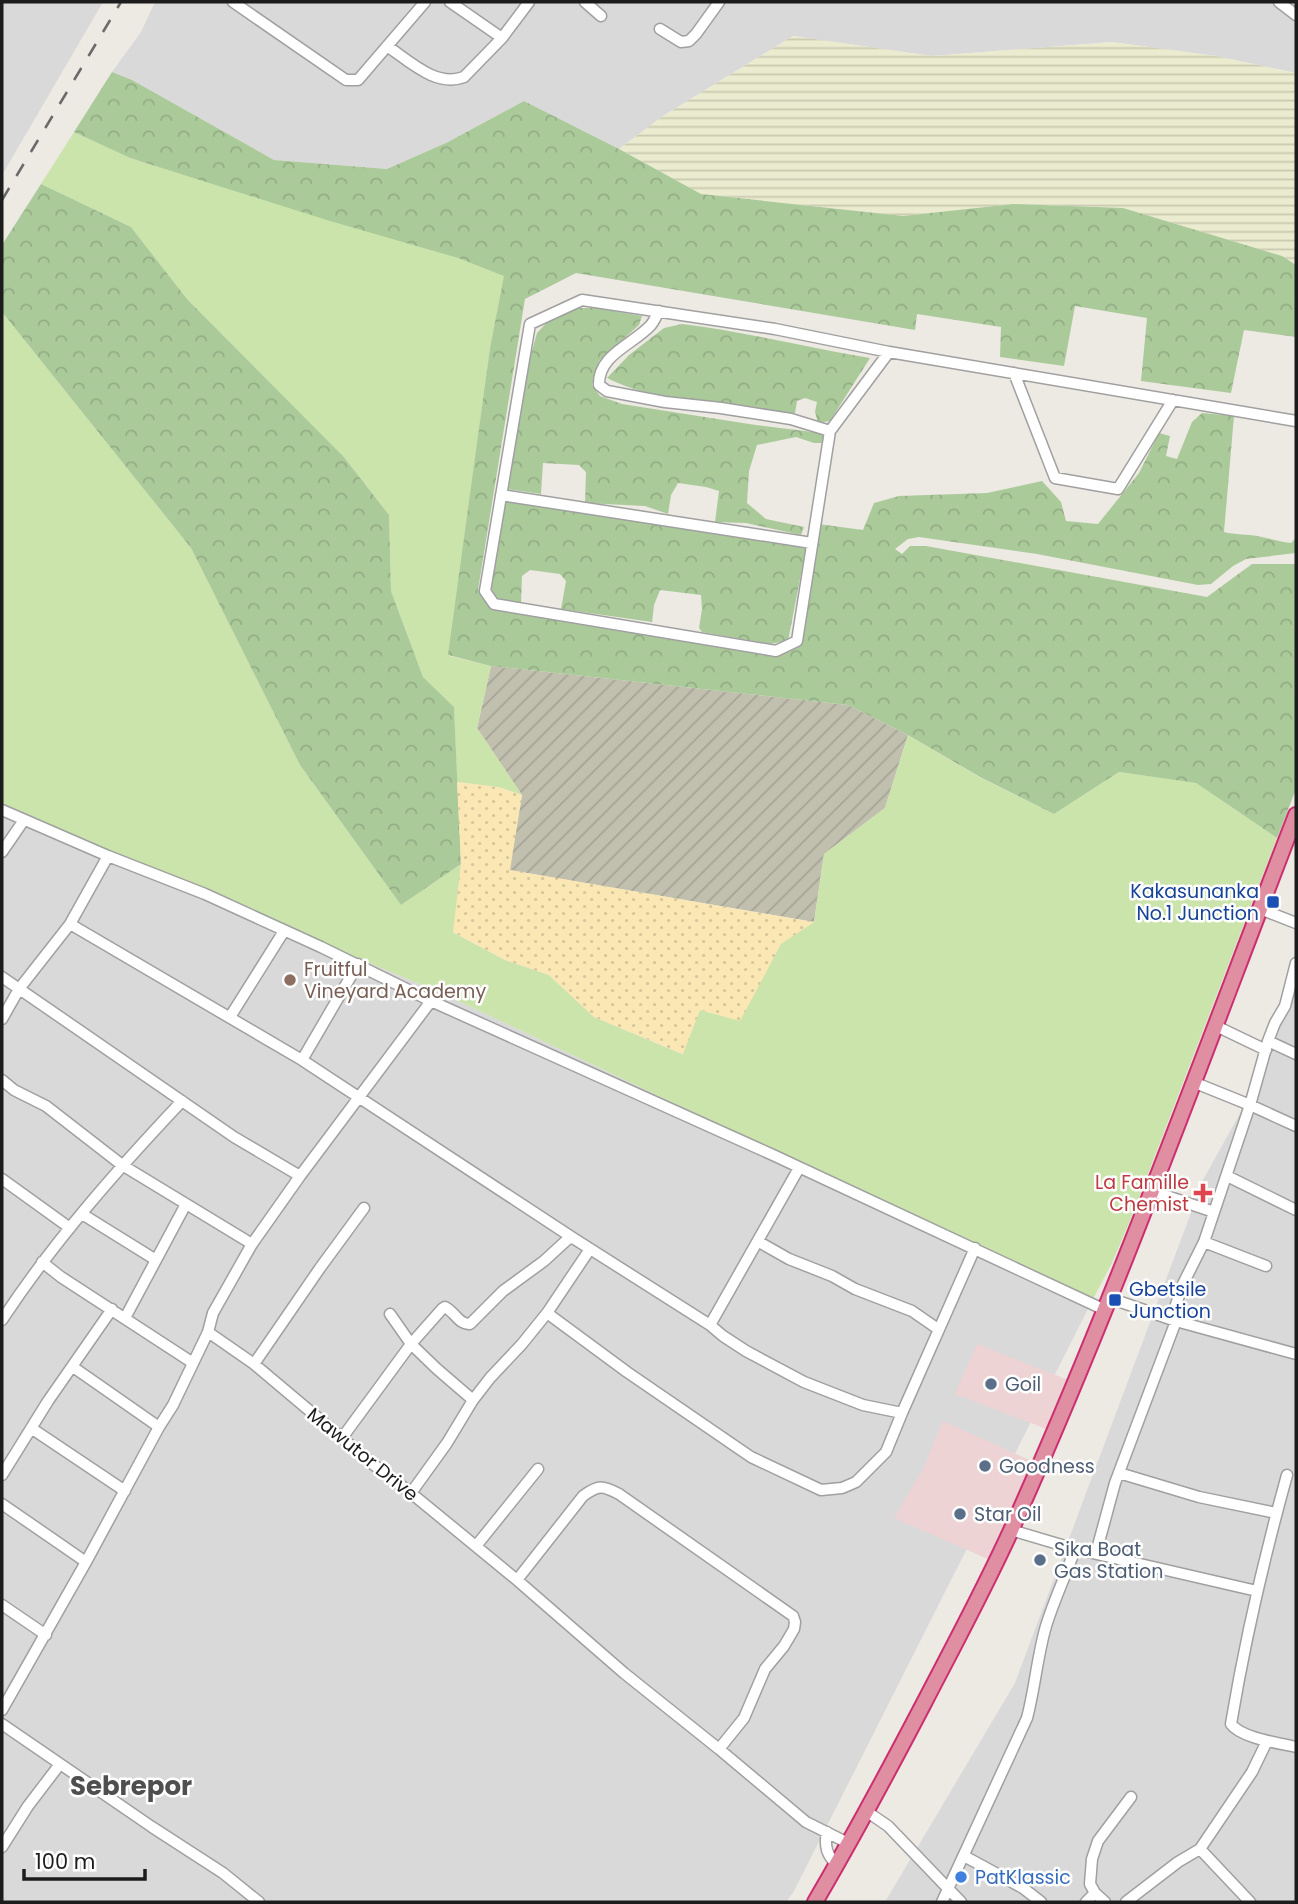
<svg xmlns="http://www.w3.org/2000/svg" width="1298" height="1904" font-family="Poppins,sans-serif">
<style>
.residential{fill:#dad9da}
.commercial{fill:#edd3d3}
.construction{fill:url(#construction-furrows)}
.farmland{fill:url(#farmland-rules)}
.grass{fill:#cbe4ab}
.forest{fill:url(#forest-crowns)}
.sand{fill:url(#sand-dots)}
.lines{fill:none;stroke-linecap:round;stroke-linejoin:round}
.minor-casing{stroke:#a0a0a0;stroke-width:13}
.highway-casing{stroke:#cc2f6f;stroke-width:18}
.minor{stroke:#fff;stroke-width:10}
.highway{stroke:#e08fa3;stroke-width:14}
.rail{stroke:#6a6a6a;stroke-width:2.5;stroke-dasharray:14 14;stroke-linecap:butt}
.transit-dot{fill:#1a4fb4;stroke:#fff;stroke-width:2.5}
.education-dot{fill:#8d6e63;stroke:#fff;stroke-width:2.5}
.health-dot{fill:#e0444e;stroke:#fff;stroke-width:2.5}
.service-dot{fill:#5c6f8a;stroke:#fff;stroke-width:2.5}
.shop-dot{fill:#3f7fe0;stroke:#fff;stroke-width:2.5}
.labels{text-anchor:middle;stroke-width:5;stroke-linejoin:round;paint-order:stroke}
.transit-label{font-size:19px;fill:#164399;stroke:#fff;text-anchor:end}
.education-label{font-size:19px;fill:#785e54;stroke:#fff;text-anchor:start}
.health-label{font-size:19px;fill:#be3a42;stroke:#fff;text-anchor:end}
.service-label{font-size:19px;fill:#4e5e75;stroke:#fff;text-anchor:start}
.street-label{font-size:19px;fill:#1c1c1c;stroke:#fff}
.shop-label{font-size:19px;fill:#366cbe;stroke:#fff;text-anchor:start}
.district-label{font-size:26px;font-weight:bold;fill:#4f4f4f;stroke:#fff}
</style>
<defs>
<pattern id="construction-furrows" width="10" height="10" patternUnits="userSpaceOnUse" patternTransform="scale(1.75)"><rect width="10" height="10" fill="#c1c0af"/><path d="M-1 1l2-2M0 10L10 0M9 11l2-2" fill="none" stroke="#a5a496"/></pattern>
<pattern id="farmland-rules" width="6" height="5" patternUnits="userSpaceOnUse" patternTransform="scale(1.75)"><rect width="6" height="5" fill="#ebebcf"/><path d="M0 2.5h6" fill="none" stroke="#c9c9b1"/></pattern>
<pattern id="forest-crowns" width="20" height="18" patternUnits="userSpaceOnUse" patternTransform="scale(1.75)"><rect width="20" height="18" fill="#abca9a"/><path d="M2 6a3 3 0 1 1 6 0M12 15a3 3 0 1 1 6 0" fill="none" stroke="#93ad84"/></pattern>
<pattern id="sand-dots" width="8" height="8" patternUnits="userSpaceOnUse" patternTransform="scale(1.75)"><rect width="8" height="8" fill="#fae7b4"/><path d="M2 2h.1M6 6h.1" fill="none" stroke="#d6c69a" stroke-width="1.8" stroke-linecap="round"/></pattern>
</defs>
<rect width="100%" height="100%" fill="#ede9e3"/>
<path class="residential" d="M2,2H103L2,175Z
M155,2H1296V73L1216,56L1112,42L932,56L793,36L663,116L619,149L524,101L448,142L387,169L274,160L132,80L112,72L141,32Z
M2,810L446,995L665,1099L1093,1299L794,1891L786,1902H2Z
M1296,962V1902H885L1015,1683L1204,1178L1257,1083Z"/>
<path class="commercial" d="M977,1344L1068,1380L1049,1430L955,1394Z
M943,1421L1034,1462L1015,1508L988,1559L894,1518L923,1469Z"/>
<path class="construction" d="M491,666L848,705L908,735L885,808L824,854L814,922L509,870L522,795L477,728Z"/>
<path class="farmland" d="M793,36L932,56L1112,42L1216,56L1296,73V265L1282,256L1123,208L1013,204L903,216L701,194L619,149L663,116Z"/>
<path class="grass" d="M74,132L130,158L458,258L505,275L490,348L449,656L491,666L477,728L522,795L498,787L457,782L454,707L423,677L391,591L389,515L343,456L187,299L131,227L41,184Z
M2,312L191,548L300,765L401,905L461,864L454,933L505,960L549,975L594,1017L682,1054L700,1010L740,1020L781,943L814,922L824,854L885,808L908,735L979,777L1054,814L1119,772L1196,783L1277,838L1131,1218L1112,1263L1093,1299L665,1099L446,995L2,810Z"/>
<path class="forest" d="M112,72L132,80L274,160L387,169L448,142L524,101L619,149L701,194L903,216L1013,204L1123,208L1282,256L1296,265V337L1244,330L1231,393L1141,381L1147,318L1075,306L1064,366L1000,357L1001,327L917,314L915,330L576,273L525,299L478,590L493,609L773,653L793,649L802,636L818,524L863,530L874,503L899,496L987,493L1042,481L1061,502L1066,521L1098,524L1139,473L1159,433L1170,436L1166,456L1177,459L1192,422L1202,413L1234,416L1224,532C1235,535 1247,534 1258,536C1270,539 1279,541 1291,543L1295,539L1296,529V553L1246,559L1233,566L1211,584L1198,585L1037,554L919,537L908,539L895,549L902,554L910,546H926L1207,597L1252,564H1296V789L1277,838L1196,783L1119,772L1054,814L980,777L908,735L848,705L491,666L448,655L490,348L504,276L458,258L330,221L130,158L74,132Z
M41,184L131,227L187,299L343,456L389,515L391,591L423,677L454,707L461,864L401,905L300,765L191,548L2,312V245Z
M573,308H596L642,316L639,325L599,361L592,385L600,396L622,404L749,424L821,433L824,435L822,443H814L796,437L757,445L749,471L747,503L766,519L804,527L801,535L746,523L715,522L719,491L706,487L678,483L671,495L668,514L645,506L585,503L586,472L579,465L543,463L541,494L507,489L528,365L537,333L550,319Z
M682,324C745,332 807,347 870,358L830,421L818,423L815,412L817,402L805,398L797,401L795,413L789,415C769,412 750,407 730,405C689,399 643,397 607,378L629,355L664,328Z
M508,499L798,545L806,548L788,641L770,644L702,632L699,628L702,609L701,595L660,590L654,605L652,622L561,609L566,581L560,574L530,570L522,576L521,604L497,598L491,588L502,501Z"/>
<path class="sand" d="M457,782L498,787L522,795L510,870L814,922L781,944L740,1021L700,1010L683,1054L594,1017L549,975L505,960L453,932L461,864Z"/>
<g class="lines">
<defs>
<path id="minor" d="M233,2L346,80H358L425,2
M450,2L502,38
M585,2L601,16
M1279,2L1296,15
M660,29L681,42L689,41L696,34L719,2
M387,46C408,60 436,88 464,77L502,38L529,2
M659,311C656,316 654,322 650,326C632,345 598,355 599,385L607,391L665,402L721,408L791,419L830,431
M889,352L830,431L797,641L776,651L494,604L485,591L530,324L582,300L775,329L889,352L1296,421
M1014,373L1055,478L1118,489L1173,400
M501,495L812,543
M2,810L108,856L205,894L321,947L431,1001L773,1155L1105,1310
M2,852L24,820
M1260,909L1296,923
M70,924L302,1060L573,1238L710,1325L799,1168
M1296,963L1285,1006L1275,1023L1268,1041L1250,1105L1296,1126
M2,977L234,1137L300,1176
M431,1001L300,1176L252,1244L213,1313L208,1332L254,1364L374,1465L411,1493L517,1580L624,1673L719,1749L806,1822L848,1843
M230,1017L284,931
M2,1019L19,989L70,924L108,856
M1216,1026L1266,1050
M1268,1041L1296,1054
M302,1060L358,964
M2,1080L14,1090L46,1106L122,1165L252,1244
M1193,1082L1250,1105L1204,1242L1266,1266
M1227,1176L1296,1210
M2,1179L70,1228
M1152,1191L1214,1212
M82,1214L156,1260
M759,1242L789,1259L832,1276L855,1289L912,1311L938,1329
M42,1262L61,1277L193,1363
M1109,1298L1176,1321L1296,1354
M547,1313L627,1372L751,1457L821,1490L842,1488L856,1482L886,1452L902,1413
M390,1314L411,1344L437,1369L473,1400
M125,1318L186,1204
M1171,1319L1183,1284L1204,1242
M2,1320C54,1241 117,1170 182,1101
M710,1325L723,1336L746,1351L804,1382L863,1405L902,1413L975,1248
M254,1364L320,1268L364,1208
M73,1367L159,1427
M31,1428L125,1491
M342,1438L411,1344L442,1309L445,1307C455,1312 459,1325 470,1324L503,1291L544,1261L568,1239L573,1238
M1119,1473L1199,1497L1276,1513
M2,1475L48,1401L112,1309
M1287,1475C1264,1558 1245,1640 1231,1724C1241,1738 1279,1743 1296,1747
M411,1493L447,1443L473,1400L490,1378L522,1344L547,1313L590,1249
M2,1504L86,1562
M1011,1530L1075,1549L1257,1591
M476,1546L538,1469
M1096,1553L1115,1483L1176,1321
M517,1580L583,1496C598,1485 602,1485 619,1494L793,1616L795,1622L794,1629L784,1646L765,1669L744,1718L719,1749
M2,1605L46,1635
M2,1710L86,1562L159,1427L173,1405L208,1332
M2,1724L152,1827L223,1873L259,1902
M866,1811L888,1826L961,1902
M827,1832C824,1847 827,1855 837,1865
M2,1847L28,1806L60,1764
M1200,1849L1250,1902
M964,1856L1023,1888L1041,1902
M942,1902L1027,1718C1035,1688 1037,1657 1046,1626C1054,1600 1066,1575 1075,1549
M1086,1902L1095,1893
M1105,1902L1095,1893L1090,1884L1092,1859L1098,1841L1131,1797
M1126,1902L1178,1862L1200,1849L1252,1772L1267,1741"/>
<path id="highway" d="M815,1902C853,1837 889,1770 924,1703C954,1645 986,1586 1013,1526C1117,1294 1204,1053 1296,815"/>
</defs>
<use href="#minor" class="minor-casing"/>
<use href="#highway" class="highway-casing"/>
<use href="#minor" class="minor"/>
<use href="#highway" class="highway"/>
<path class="rail" d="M2,200L121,2"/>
</g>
<g class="transit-dot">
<rect x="1266" y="895" width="14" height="14" rx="3.5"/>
<rect x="1108" y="1293" width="14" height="14" rx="3.5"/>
</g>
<circle class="education-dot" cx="290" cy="980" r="7"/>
<path class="health-dot" d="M1199.5 1182.5h7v7h7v7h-7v7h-7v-7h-7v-7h7z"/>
<g class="service-dot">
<circle cx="991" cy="1384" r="7"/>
<circle cx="985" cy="1466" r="7"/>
<circle cx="960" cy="1514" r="7"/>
<circle cx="1040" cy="1560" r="7"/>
</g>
<circle class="shop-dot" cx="961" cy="1877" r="7"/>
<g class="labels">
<g class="transit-label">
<text x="1259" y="898">Kakasunanka<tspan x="1259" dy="22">No.1 Junction</tspan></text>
<text x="1129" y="1296" text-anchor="start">Gbetsile<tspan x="1129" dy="22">Junction</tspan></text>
</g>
<g class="education-label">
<text x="304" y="976">Fruitful<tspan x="304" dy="22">Vineyard Academy</tspan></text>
</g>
<g class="health-label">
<text x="1189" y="1189">La Famille<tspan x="1189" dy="22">Chemist</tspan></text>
</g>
<g class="service-label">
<text x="1005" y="1391">Goil</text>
<text x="999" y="1473">Goodness</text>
<text x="974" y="1521">Star Oil</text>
<text x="1054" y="1556">Sika Boat<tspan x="1054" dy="22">Gas Station</tspan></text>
</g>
<g class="street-label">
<text transform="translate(363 1454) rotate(39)" y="7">Mawutor Drive</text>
</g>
<g class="shop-label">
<text x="975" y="1884">PatKlassic</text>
</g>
<g class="district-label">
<text x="131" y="1795">Sebrepor</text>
</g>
</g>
<rect width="1298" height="1904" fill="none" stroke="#1c1c1c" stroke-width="7"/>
<path d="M24 1869v10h121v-10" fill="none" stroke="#1c1c1c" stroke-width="3.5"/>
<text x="35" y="1869" font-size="21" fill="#1c1c1c" stroke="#ffffff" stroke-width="5" paint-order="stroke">100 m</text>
</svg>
